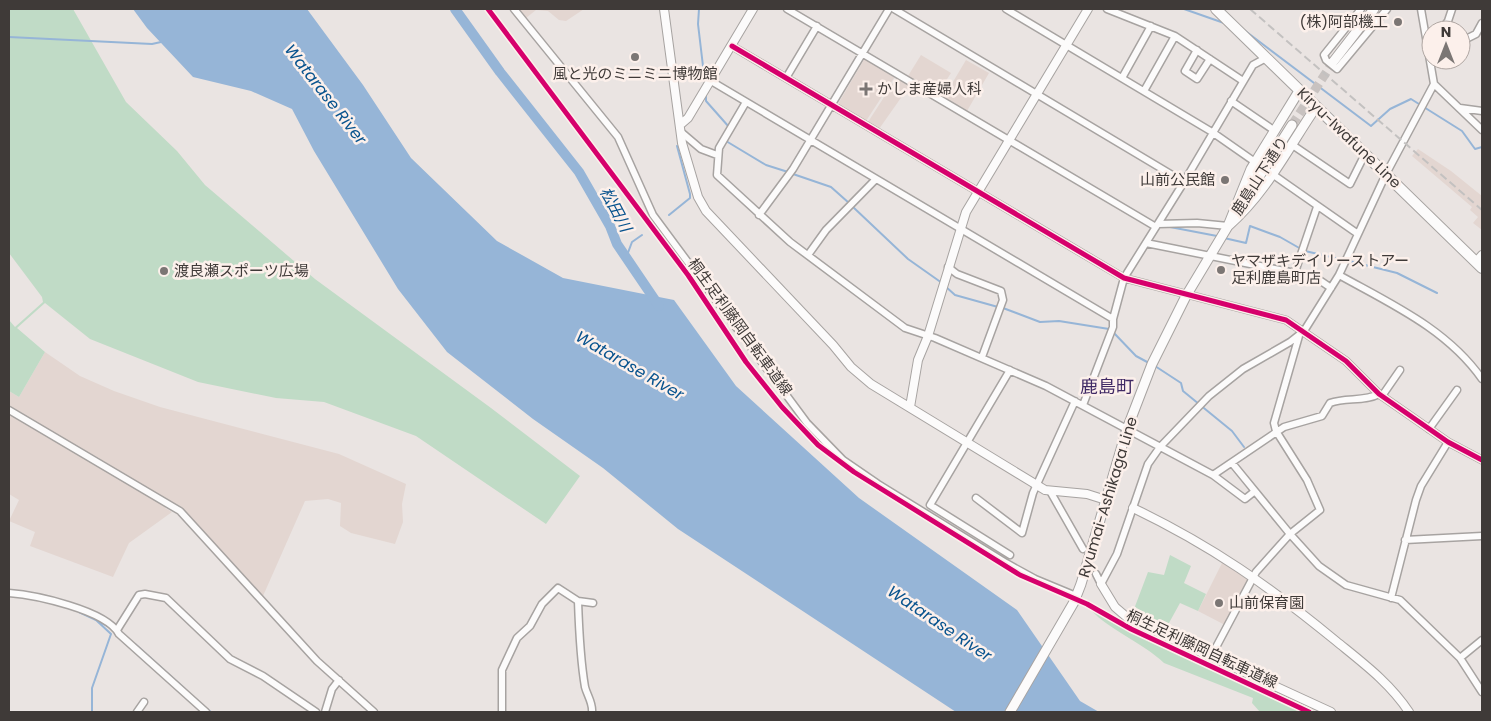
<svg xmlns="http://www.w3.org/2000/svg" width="1491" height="721" font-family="Poppins,'Noto Sans JP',sans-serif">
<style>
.built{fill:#e3d6d1}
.green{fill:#c0dbc6}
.water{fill:#96b5d7}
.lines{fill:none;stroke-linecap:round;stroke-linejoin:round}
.stream{stroke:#96b5d7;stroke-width:2}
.river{stroke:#96b5d7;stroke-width:10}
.secondary-tunnel{stroke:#c8c2c0;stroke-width:9;stroke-dasharray:9 4.5;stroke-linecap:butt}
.minor-casing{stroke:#a7a3a1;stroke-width:9}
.tertiary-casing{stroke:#a7a3a1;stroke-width:10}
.secondary-casing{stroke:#a7a3a1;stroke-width:11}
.primary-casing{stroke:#a7a3a1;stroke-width:12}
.minor{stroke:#fcfbfb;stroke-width:6}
.tertiary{stroke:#fcfbfb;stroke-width:8}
.secondary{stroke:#fcfbfb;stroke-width:9}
.primary{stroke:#fcfbfb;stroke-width:10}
.rail{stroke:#c3c1c0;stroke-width:2;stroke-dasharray:8 4;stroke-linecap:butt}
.cycleway-casing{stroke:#fcf0eb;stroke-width:8}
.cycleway{stroke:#d6006c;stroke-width:5}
.poi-dot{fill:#7b7674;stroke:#fcf0eb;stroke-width:2}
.labels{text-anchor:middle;stroke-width:5;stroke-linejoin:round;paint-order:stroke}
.poi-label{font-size:15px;fill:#3f3a38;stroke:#fcf0eb;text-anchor:start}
.street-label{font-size:15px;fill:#3f3a38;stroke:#fcf0eb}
.water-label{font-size:16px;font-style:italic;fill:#08538e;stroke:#fcf0eb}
.quarter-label{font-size:18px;fill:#402a65;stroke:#fcf0eb}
</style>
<rect width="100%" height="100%" fill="#eae4e2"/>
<path class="built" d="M518,9H584L566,21L559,20L548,11L536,10L526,18Z
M921,55L951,73L938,93L908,76Z
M865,58L896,75L866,121L838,104Z
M966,60L989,73L967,111L944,97Z
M897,77L910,85L879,129L868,122Z
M1418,149L1451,171L1482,196V230L1473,223L1478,217L1470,210L1472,207L1412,156Z
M45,352L80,376L114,391L160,407L339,454L406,484L402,504L403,522L395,544L351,533L340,526L341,503L328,499L305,501L263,596L179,507L104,464L99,458L88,452H83L9,409V391L19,397Z
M9,412L166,504L165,508L172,512L129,543L113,577L30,546L35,532L9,521L19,500L9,494Z
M1222,563L1248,579L1225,625L1198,611Z"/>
<path class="green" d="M9,9H73L126,102L177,151L205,185L315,279L491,408L580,476L546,524L416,436L324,402L276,398L198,382L90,339L45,303L17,328L45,352L19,397L9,391V320L15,327L43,302L42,297L9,253Z
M1170,555L1191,566L1184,583L1206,594L1198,611L1180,603L1164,632L1131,617L1148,572L1164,575Z
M1088,606L1130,631L1302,712H1260L1252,703L1253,698L1164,663C1144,643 1101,626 1088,606Z"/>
<path class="water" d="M133,9H307L363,85L411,158L497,241L563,278L674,300L736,386L859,498L1017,610L1080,701L1099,712H956L678,529L603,468L533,419L447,352L398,289L314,151L292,109L251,91L193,77L147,28Z"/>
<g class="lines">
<path class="stream" d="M699,9L698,24L705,83
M1184,9L1224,23
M1244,30L1371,126L1390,109L1411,99L1462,131L1475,149L1482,147
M9,37L152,44L161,42
M706,93V101L729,127
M726,141L766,165L788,172
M793,174L831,187L849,203
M853,207L908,259L942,283
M669,215L690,198V194L677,146
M1170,227L1217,236
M1224,238L1246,243L1250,226L1280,237L1301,249
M1305,251L1344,260
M626,258L632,242L642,235
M1349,261L1397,273L1437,293
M945,286L955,295L998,307
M1003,308L1040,322L1059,321L1109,329
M1113,332L1136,356L1149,363
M1155,366L1181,383L1183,391L1232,431L1244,447
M79,612L96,620L111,634L92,688V712
M98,621L107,626
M135,644L185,689
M207,709L211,712"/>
<path class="river" d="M455,9L500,72L579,172L610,226L617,244L659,306"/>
<path class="secondary-tunnel" d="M1292,125L1333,62"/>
<defs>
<path id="minor" d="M514,9L618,137L653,215L807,423L843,460L878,484L1006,563L1035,579L1076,596
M787,9L1156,227
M894,9L1184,182
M1006,9L1212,132L1358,234
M1107,9L1175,36L1243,81
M1361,9L1324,55L1326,60L1337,69L1387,9
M1421,9L1434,84L1482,130
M1441,30L1448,21L1452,9
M1466,39L1476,34L1482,23
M732,46L1124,278L1286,320L1346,361L1379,394L1448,442L1482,460
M1197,50L1185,71L1197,79L1210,59
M786,78L817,26
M1122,78L1151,26
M711,81L1113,319
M1144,91L1175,36
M1231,101L1275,131
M746,102L719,148L717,175L790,242L905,328L935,338L1046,386L1213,475L1284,427L1322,416L1330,403C1346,397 1364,402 1379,394
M1460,108L1482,111
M681,132L701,149L717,155
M1291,144L1350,184L1365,154
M759,215L793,169L889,9
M1158,224L1197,223L1228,226
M1146,243L1315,277L1331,288
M808,255L826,230L876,179
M948,267L957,274L1001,291L1003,300L982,357
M1295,272L1317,207
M1339,275C1391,304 1447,329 1482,379
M1382,396L1400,370
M1083,405L1113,327V319L1124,278L1184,182L1253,65L1266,58
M9,410L180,511L317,661L374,712
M1429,429L1457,390
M1232,463L1290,534L1319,566L1346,585L1400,600L1460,658L1482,692
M1213,475L1245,499L1255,491
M1050,491L1083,549
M976,498L1022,533L1033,493L1075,401
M1405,540L1482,536
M1010,555L930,505L1010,370
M1096,574L1101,584L1117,554L1148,464L1160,447L1209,396L1243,369L1290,342L1304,331L1339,275L1386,174L1434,84
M9,593C35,595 106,610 119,634L206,712
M1391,598L1416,500L1421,486L1448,442
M117,630L139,595L145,594L166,598L230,659L263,676L316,712
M1214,651L1256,572L1290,534L1320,510L1307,480L1276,431L1274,423L1299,336
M1460,658L1482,640
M137,712L144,702
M325,712L332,689L339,680
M502,712V670L517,638L530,626L542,604L558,588L578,601
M592,712C593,703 587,695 585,687C580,658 579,630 578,601L593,603"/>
<path id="tertiary" d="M664,9L682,143L698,197L706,211L833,345L851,367L871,384L1045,490L1087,494L1106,500
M681,124L688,118L753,9
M1476,262L1482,255
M910,407L918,360L928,336L966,212L1088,9
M1133,508C1212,546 1269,586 1336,641C1363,663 1390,683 1409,712
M1101,584L1115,607L1129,619L1331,712"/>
<path id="secondary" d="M1333,62L1374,9
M1236,213L1292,125
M1228,226C1266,193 1288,148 1316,107
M1010,712L1074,602L1081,584L1127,429L1152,364L1186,296L1228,226L1251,169L1299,91"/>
<path id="primary" d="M1216,9L1482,268"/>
</defs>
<use href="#minor" class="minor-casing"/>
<use href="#tertiary" class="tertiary-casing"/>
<use href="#secondary" class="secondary-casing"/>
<use href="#primary" class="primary-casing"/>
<use href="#minor" class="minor"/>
<use href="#tertiary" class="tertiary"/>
<use href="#secondary" class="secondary"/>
<use href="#primary" class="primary"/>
<path class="rail" d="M1250,9L1482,210"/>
<defs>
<path id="cycleway" d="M488,9L688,275L746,362L782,407L818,445L854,472L1020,575L1087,604L1131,629L1309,712
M732,46L1124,278L1286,320L1346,361L1379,394L1448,442L1482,460"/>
</defs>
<use href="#cycleway" class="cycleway-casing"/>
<use href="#cycleway" class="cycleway"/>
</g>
<g class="poi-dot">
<circle cx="1398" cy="22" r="5"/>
<circle cx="635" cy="57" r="5"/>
<path d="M863.5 81.5h5v5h5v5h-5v5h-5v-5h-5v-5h5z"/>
<circle cx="1225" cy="180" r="5"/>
<circle cx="1221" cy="270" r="5"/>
<circle cx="164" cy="271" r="5"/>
<circle cx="1219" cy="603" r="5"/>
</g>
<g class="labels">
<g class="poi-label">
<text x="1388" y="27" text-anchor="end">(株)阿部機工</text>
<text x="635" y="79" text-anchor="middle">風と光のミニミニ博物館</text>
<text x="877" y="94">かしま産婦人科</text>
<text x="1215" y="185" text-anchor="end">山前公民館</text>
<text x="1231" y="266">ヤマザキデイリーストアー<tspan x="1231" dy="17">足利鹿島町店</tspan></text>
<text x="174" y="276">渡良瀬スポーツ広場</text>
<text x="1229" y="608">山前保育園</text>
</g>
<g class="street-label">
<text transform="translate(1349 138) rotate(44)" y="5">Kiryu-Iwafune Line</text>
<text transform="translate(1260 176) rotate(-57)" y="5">鹿島山下通り</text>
<text transform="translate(740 327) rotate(54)" y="5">桐生足利藤岡自転車道線</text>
<text transform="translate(1108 497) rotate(-73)" y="5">Ryumai-Ashikaga Line</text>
<text transform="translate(1202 649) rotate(25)" y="5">桐生足利藤岡自転車道線</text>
</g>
<g class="water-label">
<text transform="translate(326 94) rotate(52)" y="6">Watarase River</text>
<text transform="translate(616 209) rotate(62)" y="6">松田川</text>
<text transform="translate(630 365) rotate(30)" y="6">Watarase River</text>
<text transform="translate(940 623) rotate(34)" y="6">Watarase River</text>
</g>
<g class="quarter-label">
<text x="1107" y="393">鹿島町</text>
</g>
</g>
<rect width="1491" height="721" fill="none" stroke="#3f3a38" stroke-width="20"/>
<g transform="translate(1446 45)"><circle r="24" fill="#fcf0eb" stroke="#b0a7a3"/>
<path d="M0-4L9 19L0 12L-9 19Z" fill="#7b7674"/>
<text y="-8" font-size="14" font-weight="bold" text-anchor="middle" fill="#3f3a38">N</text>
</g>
</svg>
